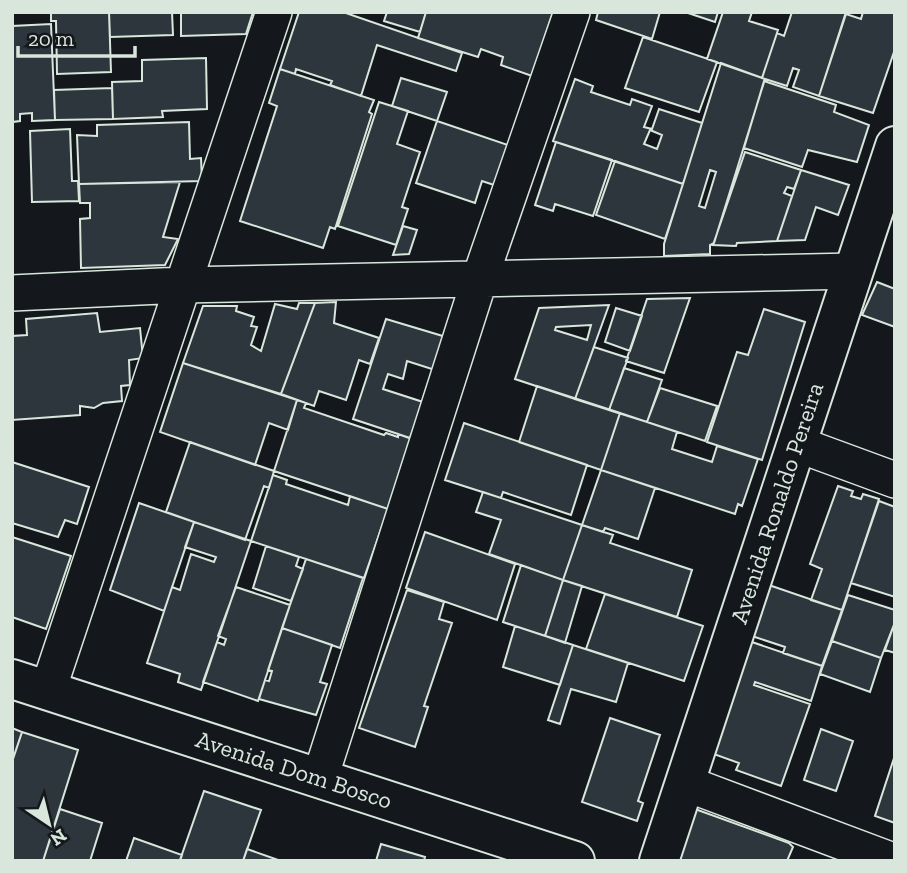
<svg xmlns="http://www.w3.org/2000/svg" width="907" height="873" font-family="'Zilla Slab',serif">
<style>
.building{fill:#2c363c;stroke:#d8e6dc;stroke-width:2;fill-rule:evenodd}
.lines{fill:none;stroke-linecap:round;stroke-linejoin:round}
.minor-casing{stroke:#d8e6dc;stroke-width:38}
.tertiary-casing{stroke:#d8e6dc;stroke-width:42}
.minor{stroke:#14181c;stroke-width:35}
.tertiary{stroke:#14181c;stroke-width:38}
.labels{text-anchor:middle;stroke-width:5;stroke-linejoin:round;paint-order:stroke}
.street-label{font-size:24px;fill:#d8e6dc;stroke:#14181c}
</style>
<rect width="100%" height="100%" fill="#14181c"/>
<path class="building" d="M51,12H109L111,72L57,74L56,21H51Z
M109,12H172L173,35L110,37Z
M181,12H253L246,34L181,36Z
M299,12H343L462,53L456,71L377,45L361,96L330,85L332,81L296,69L295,74L280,69Z
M387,12H426L420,32L384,21Z
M426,12H553L532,76L501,65L503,57L481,49L478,57L418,38Z
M598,12H660L652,39L596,20Z
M685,12H718L715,22Z
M723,12H752L749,21L778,30L762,78L707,59Z
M792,12H846L819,96L793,87L799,70L793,68L787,86L762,78L777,33L784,36Z
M863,12H895V49L873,113L819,96L846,14L861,19Z
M51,24L55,120L32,121V113L20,114V121L12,122V26Z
M643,37L717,62L699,112L625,88Z
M206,58L207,109L162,111L163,117L113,119L112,82L142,81V60Z
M721,63L765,79L714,243L710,245V254L664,256V244ZM710,170L716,172L705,208L699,206Z
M280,69L374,100L369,112L372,114L335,229L330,227L323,248L240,221L277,106L269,103Z
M401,78L447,92L437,121L392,106Z
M575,79L593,86L591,92L630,105L632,99L652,106L644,127L652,129L659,109L702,123L683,184L553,141ZM650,130L662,135L657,149L644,144Z
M764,81L836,105L834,112L869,125L857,162L808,150L802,167L744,148Z
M112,88L113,119L55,120L54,90Z
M379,102L408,111L397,144L420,152L402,207L408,209L396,245L338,226Z
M437,121L508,145L494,185L482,181L475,203L416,183Z
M189,122L190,159L201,158L202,181L79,184L77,135L97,136V125Z
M70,129L72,181H78L79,201L32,202L30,131Z
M556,142L612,160L593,216L555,204L553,211L535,205Z
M745,152L801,170L794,189L787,187L784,193L792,196L777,241L737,243L736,246L713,245Z
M615,161L683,184L665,239L596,215Z
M801,170L849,185L838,215L816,207L805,240L777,241Z
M180,182L163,237L178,239L165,265L81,268L80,219L90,218V203H80L79,184Z
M403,226L417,230L409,254L393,255Z
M877,282L895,289V327L862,315Z
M690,298L664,373L626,361L647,299Z
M336,302L334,323L379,338L370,364L359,360L346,400L319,391L314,406L281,394L315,303Z
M299,303H315L281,394L183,363L203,306H237L236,311L254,317L251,326L257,327L251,345L261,351L275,304L297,309Z
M609,305L575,399L515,379L539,308ZM591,325L587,340L555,330L556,327Z
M616,308L642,316L630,351L605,342Z
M764,309L805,322L762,460L707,442L737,352L748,355Z
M97,313L100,332L140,328L143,358L129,360L130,385L121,386L122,401L103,403L94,408L80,406V415L12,420V336L27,335L26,319Z
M386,319L446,337L435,370L407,361L403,379L388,374L383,389L423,402L410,438L353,419Z
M594,347L628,358L609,410L575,399Z
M183,363L297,400L288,430L269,423L255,465L160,432Z
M624,368L662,380L647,422L609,410Z
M537,386L620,413L601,470L519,442Z
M660,388L717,406L705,441L647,422Z
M297,400L306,403L304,408L384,435L386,433L398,437V434L412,439L388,509L274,471Z
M620,413L677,432L672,449L712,462L717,446L758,459L742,506L738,504L735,514L601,470Z
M464,423L587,465L571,515L503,492L501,498L445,480Z
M190,442L274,471L269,488L264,486L245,540L166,512Z
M12,462L89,487L77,524L65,520L58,537L12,523Z
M601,470L655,488L638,539L605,528L603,532L582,525Z
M273,475L287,480L286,484L348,505L350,496L388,509L364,578L251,541Z
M838,486L853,491L851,496L861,499L863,494L879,499L842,610L811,600L822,569L810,564Z
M483,492L582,525L563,580L489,554L501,520L476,512Z
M879,501L895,507V597L851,583Z
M139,503L194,522L164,611L110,590Z
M194,522L251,541L201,690L178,682L180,674L147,663L172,587L180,590L191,554L214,562L216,557L185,547Z
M582,525L613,535L610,543L692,570L677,617L563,580Z
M425,532L515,564L497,620L406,588Z
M12,537L71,556L46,629L12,617Z
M266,546L299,557L296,566L303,569L291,601L253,588Z
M306,559L363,578L340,648L282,628Z
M521,565L563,580L545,636L503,622Z
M563,580L582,586L565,643L545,636Z
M763,583L842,610L822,666L783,653L785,647L746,634Z
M236,587L290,605L258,701L203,682L217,642L224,645L226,639L218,636Z
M407,590L444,602L439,619L452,623L424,706L428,707L415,747L359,728Z
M605,594L703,626L684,681L586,649Z
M848,595L895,610V622L881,658L832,641Z
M895,622V653L885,650Z
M515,626L573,645L560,685L503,667Z
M282,628L332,645L320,682L327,684L316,715L259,699L265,680L269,681L272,671L268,670Z
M746,640L822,666L811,701L755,682L754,685L810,704L781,786L736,770L739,763L708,752Z
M832,641L881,658L870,692L820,674Z
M573,645L628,663L616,702L571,689L560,724L548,720Z
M610,718L660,735L638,801L643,803L637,821L582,802Z
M12,728L22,732L12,762Z
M821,729L853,741L836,791L804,780Z
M22,732L78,750L43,861H12V762Z
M895,755V823L875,816Z
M204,791L261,810L243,861L180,860Z
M60,809L102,823L90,861H43Z
M695,809L789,843L793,847L787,861H673Z
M134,838L182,855L180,861H126Z
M381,844L425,857L424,861H376Z
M247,849L281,861H243Z"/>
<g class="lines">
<defs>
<path id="minor" d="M12,293L182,285L854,271
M797,444L895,480
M48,690L274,12
M320,778L480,278L572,12
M685,783L893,861"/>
<path id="tertiary" d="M12,679L575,861
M659,861L895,146"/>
</defs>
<use href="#minor" class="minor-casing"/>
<use href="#tertiary" class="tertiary-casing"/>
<use href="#minor" class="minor"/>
<use href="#tertiary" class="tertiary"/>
</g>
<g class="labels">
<g class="street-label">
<text transform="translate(777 503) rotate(-72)" y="8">Avenida Ronaldo Pereira</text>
<text transform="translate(294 770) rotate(18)" y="8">Avenida Dom Bosco</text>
</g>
</g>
<rect width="907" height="873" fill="none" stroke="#d8e6dc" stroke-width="28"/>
<g transform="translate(49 824) rotate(145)" stroke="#14181c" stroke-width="5" paint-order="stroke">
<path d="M0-5L12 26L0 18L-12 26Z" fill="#d8e6dc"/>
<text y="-10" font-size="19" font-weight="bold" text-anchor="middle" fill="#d8e6dc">N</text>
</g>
<path d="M18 46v10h117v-10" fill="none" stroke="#d8e6dc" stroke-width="3.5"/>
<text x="28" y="46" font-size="21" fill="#d8e6dc" stroke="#14181c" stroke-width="5" paint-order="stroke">20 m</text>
</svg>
